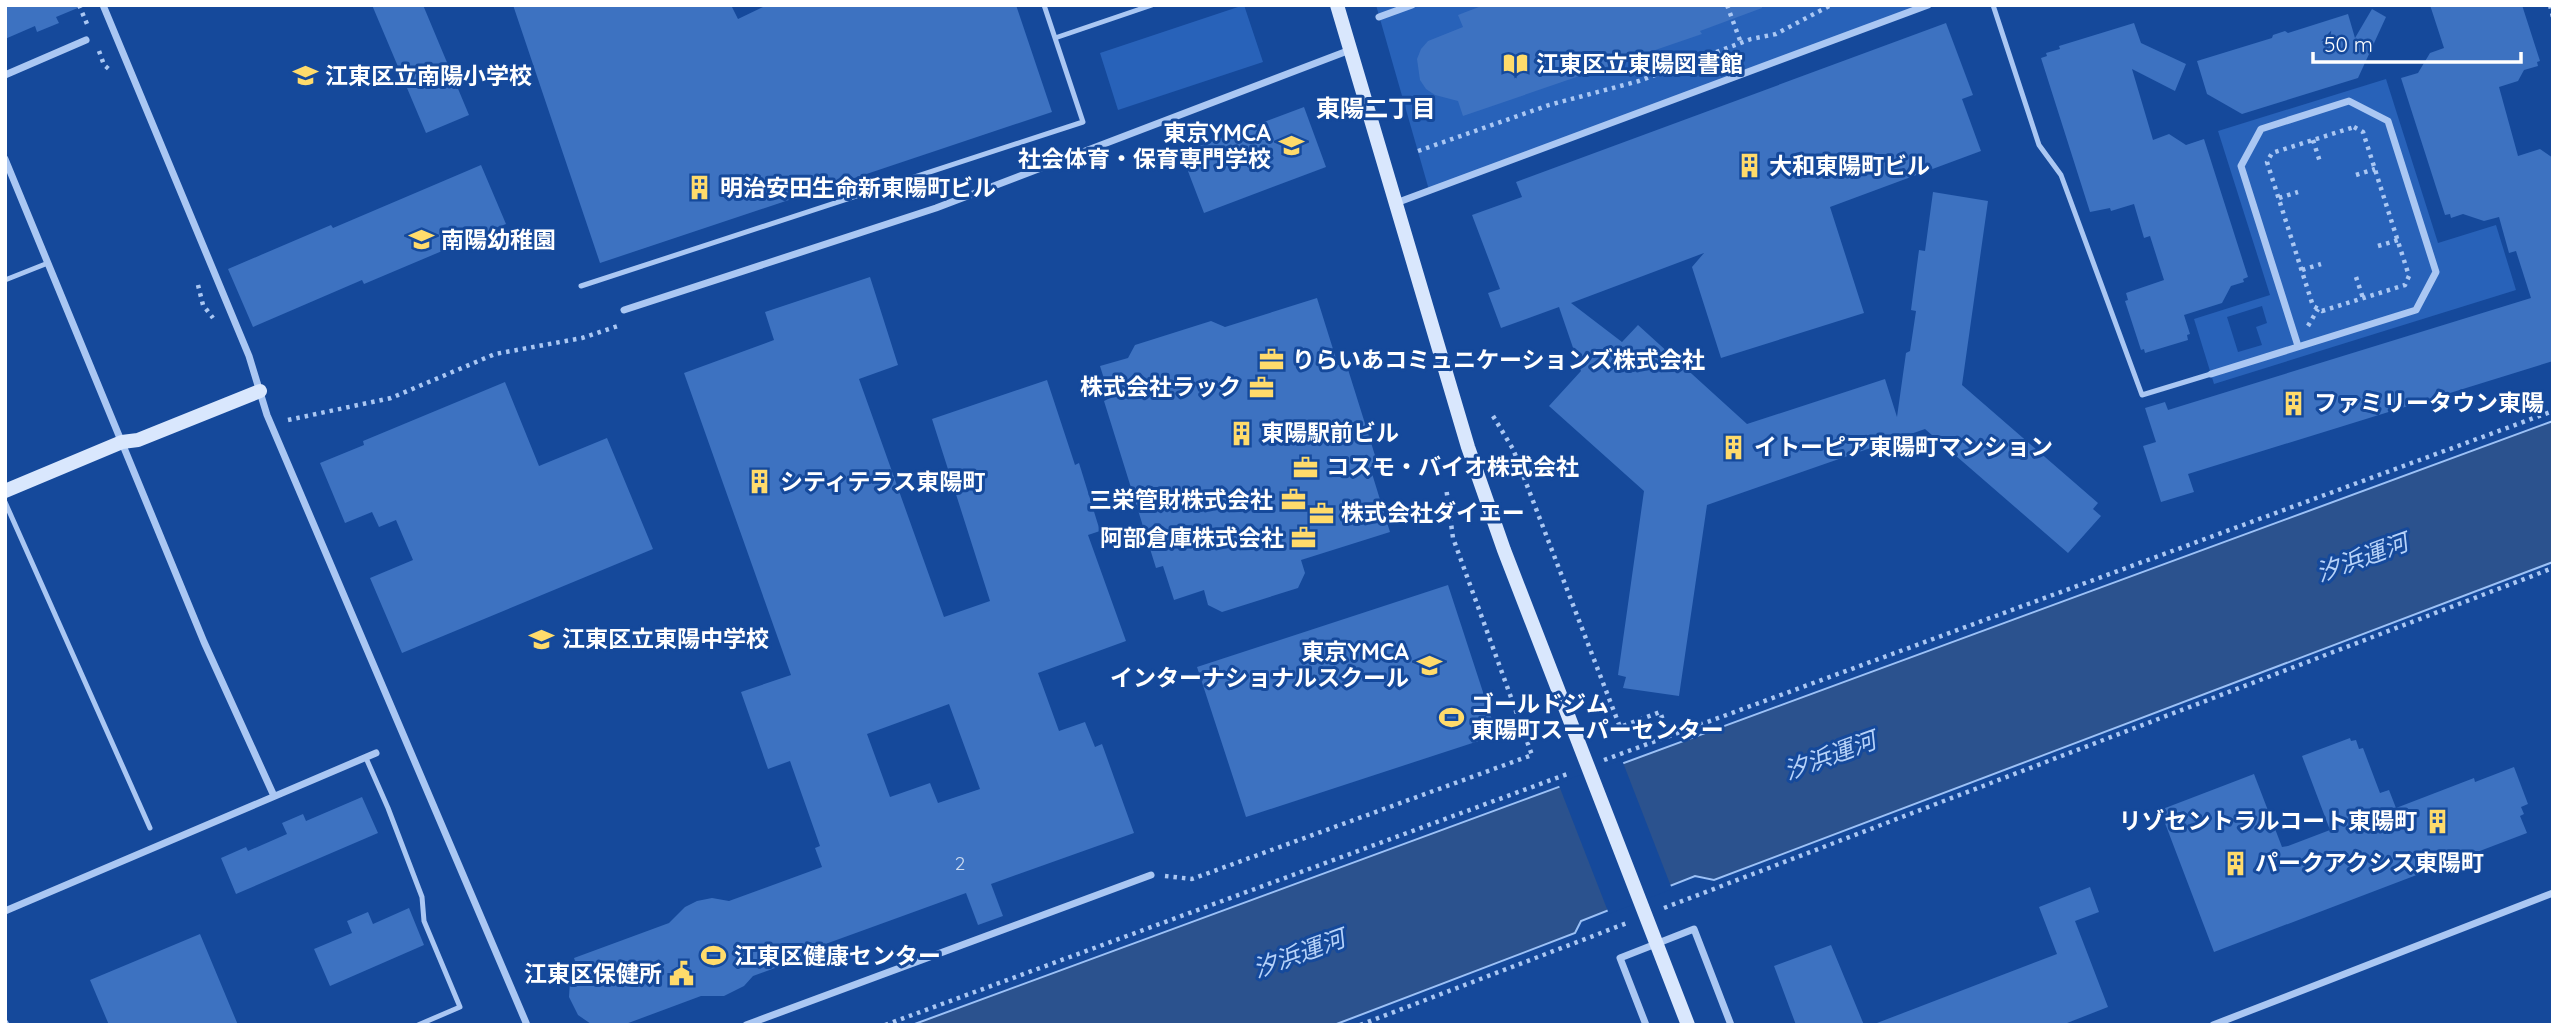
<svg xmlns="http://www.w3.org/2000/svg" width="2558" height="1030" font-family="Quicksand,'Noto Sans JP',sans-serif">
<style>
.green{fill:#2862b9;fill-rule:evenodd}
.water{fill:#2b528e;stroke:#9cc1f6;stroke-width:2}
.pier{fill:#15499b}
.building{fill:#3d72c1;fill-rule:evenodd}
.lines{fill:none;stroke-linecap:round;stroke-linejoin:round}
.path{stroke:#aac7f3;stroke-width:4.5;stroke-dasharray:3.5 5;stroke-linecap:butt}
.lane{stroke:#aac7f3;stroke-width:5}
.street{stroke:#aac7f3;stroke-width:7}
.secondary{stroke:#d9e7fd;stroke-width:14}
.labels{text-anchor:middle;stroke-width:6;stroke-linejoin:round;paint-order:stroke}
.number-label{font-size:19px;fill:#cedcf0}
.poi-label{font-size:23px;font-weight:bold;fill:#fff;stroke:#15499b;text-anchor:start}
.neighbourhood-label{font-size:24px;font-weight:bold;fill:#fff;stroke:#15499b}
.water-label{font-size:24px;font-style:italic;fill:#b6d2f9;stroke:#15499b}
</style>
<rect width="100%" height="100%" fill="#15499b"/>
<path class="green" d="M1244,5L1263,62L1118,110L1100,53Z
M1376,5H1928L1429,190Z
M2386,79L2438,243L2496,225L2516,290L2214,384L2194,319L2270,295L2218,131ZM2262,306L2267,323L2256,327L2262,345L2238,352L2227,317Z"/>
<path class="water" d="M2553,421V562L1714,880L1695,876L1581,921L1575,933L1334,1025H912Z"/>
<path class="pier" d="M1622,760L1672,889L1609,914L1558,783Z"/>
<path class="building" d="M5,5H85L56,17L59,23L37,32L35,26L5,39Z
M372,5H423L469,115L426,133Z
M513,5H731L738,19L767,5H1016L1052,112L600,263Z
M1484,5H1762V8L1700,31L1702,34L1463,116L1458,101L1435,95L1426,89L1420,80L1417,59L1421,49L1428,41L1463,27L1458,15Z
M2430,5H2522L2540,61L2537,62L2538,66L2524,70L2518,81L2499,87L2518,156L2540,149L2553,158V361L2188,474L2194,492L2161,502L2143,446L2156,442L2145,408L2165,402L2168,410L2531,298L2516,251L2509,253L2499,217L2484,221L2463,214L2451,218L2450,214L2445,215L2401,78L2418,73L2430,53L2444,48Z
M2372,9L2386,17L2358,78L2242,114L2207,94L2197,61L2272,38L2273,35L2285,31L2288,33L2348,14L2355,38Z
M1946,23L1973,95L1962,99L1981,151L1830,207L1864,313L1721,358L1692,267L1704,253L1571,303L1622,342L1638,325L1747,424L1885,379L1897,417L1906,353L1910,351L1916,311L1911,310L1919,250L1925,251L1933,192L1988,201L1962,385L2098,503L2093,509L2101,516L2068,553L1925,429L1707,505L1679,696L1623,688L1626,677L1618,675L1644,491L1549,406L1581,371L1559,307L1501,328L1488,293L1500,289L1472,215L1522,197L1516,182Z
M2134,23L2141,43L2186,64L2175,91L2132,69L2153,140L2169,134L2186,145L2204,139L2248,277L2243,279L2244,282L2231,286L2222,303L2184,315L2190,334L2187,335L2188,340L2145,353L2144,349L2141,350L2125,301L2128,300L2126,293L2164,280L2150,236L2144,238L2134,204L2111,211L2110,208L2090,212L2041,58L2047,56L2046,53L2060,49L2059,46Z
M1304,107L1326,167L1204,213L1181,153Z
M481,165L506,224L364,284L362,280L253,327L228,269L331,225L333,228Z
M870,277L898,365L859,379L944,617L990,601L932,419L1047,380L1075,465L1079,463L1100,531L1088,535L1126,641L1038,673L1059,731L1085,722L1095,747L1102,744L1134,833L991,884L1003,916L978,925L966,893L820,946L822,951L753,976L744,986L724,996H701L623,1025L591,1024L578,1015L569,997L570,981L577,967L574,958L669,923L685,907L697,901L712,898L729,901L822,867L815,848L820,846L790,761L768,769L741,692L791,675L684,373L774,340L765,312ZM949,704L980,789L938,803L930,783L890,797L867,734Z
M1317,298L1338,365L1346,363L1378,465L1370,467L1390,532L1301,560L1305,573L1298,588L1222,612L1208,605L1204,590L1174,600L1163,566L1156,568L1104,401L1110,398L1100,366L1128,358L1135,345L1211,321L1225,327Z
M505,382L539,466L607,438L653,549L402,653L370,578L413,560L396,520L379,527L372,512L345,523L320,463L364,445L363,441Z
M1448,585L1497,735L1246,817L1197,667Z
M2350,738L2351,741L2356,740L2359,749L2363,748L2380,793L2389,790L2396,808L2474,778L2475,782L2514,767L2528,804L2521,807L2524,814L2520,816L2527,833L2214,952L2160,810L2254,774L2282,847L2288,846L2330,830L2302,756Z
M362,797L378,833L236,894L221,858L246,847L248,851L287,834L282,823L303,814L306,821Z
M2090,887L2099,912L2075,921L2108,1007L2062,1025H1877V1023L2057,954L2039,907Z
M409,908L424,945L330,986L314,949L352,933L347,921L368,912L373,924Z
M200,934L238,1025H109L90,980Z
M1831,945L1864,1025H1796L1774,966Z"/>
<g class="lines">
<path class="path" d="M79,5L87,24
M1727,5L1741,43
M2550,5L2553,17
M99,51L104,65L110,70
M2354,127L2363,132L2409,276L2405,285L2322,311L2313,306L2267,162L2272,153Z
M2313,140L2320,162
M1418,151L1549,105L1639,81L1751,39L1776,34L1831,5
M2356,175L2375,169
M2279,198L2298,192
M2378,246L2398,240
M2302,270L2321,264
M2356,277L2363,298
M198,285L203,305L213,318
M2308,326L2318,309
M1493,416L1513,449L1620,727L1660,712L1669,736
M288,420L391,398L495,354L582,338L618,326
M1604,760L2553,411
M1165,876L1192,879L1532,755L1453,538L1446,487
M1664,908L2553,568
M885,1025L1570,773
M1360,1025L1627,923"/>
<path class="lane" d="M1993,5L2039,145L2061,175L2142,395L2211,374
M1055,38L1152,5
M5,280L48,263
M581,286L1083,122L1044,5
M5,502L150,828
M366,758L388,808L422,897L424,921L460,1007L418,1025"/>
<path class="street" d="M103,5L249,356L267,415L527,1025
M1379,17L1412,5
M5,75L86,40
M5,159L204,642L274,796
M1396,203L1928,5
M624,310L936,208L1350,50
M2211,374L2416,310L2436,272L2388,121L2349,101L2261,129L2241,166L2298,346
M5,911L376,753
M5,1023L6,1025
M746,1025L1151,875
M1646,1025L1620,958L1694,929L1731,1025
M2213,1025L2553,893"/>
<path class="secondary" d="M1337,5L1468,447L1504,550L1688,1025
M5,491L122,442L138,440L260,391"/>
</g>
<defs>
<symbol id="library-bare" viewBox="-9 -9 18 18"><path d="M-6-4Q-3-5.5-.7-3.5V5Q-3 3-6 4ZM6-4Q3-5.5 .7-3.5V5Q3 3 6 4Z" fill="#ffdb6b" stroke="#15499b" stroke-width="2.5" paint-order="stroke"/></symbol>
<symbol id="school-bare" viewBox="-9 -9 18 18"><path d="M0-5L7-2L0 1L-7-2ZM-4 1L0 2.5L4 1V4Q0 6-4 4Z" fill="#ffdb6b" stroke="#15499b" stroke-width="2.5" paint-order="stroke"/></symbol>
<symbol id="university-bare" viewBox="-9 -9 18 18"><path d="M0-5L7-2L0 1L-7-2ZM-4 1L0 2.5L4 1V4Q0 6-4 4Z" fill="#ffdb6b" stroke="#15499b" stroke-width="2.5" paint-order="stroke"/></symbol>
<symbol id="building-bare" viewBox="-9 -9 18 18"><path d="M-4-6H4V6H1V3H-1V6H-4ZM-2.5-4.3h1.7v1.8h-1.7ZM.8-4.3h1.7v1.8H.8ZM-2.5-1h1.7V.8h-1.7ZM.8-1h1.7V.8H.8Z" fill="#ffdb6b" stroke="#15499b" stroke-width="2.5" paint-order="stroke"/></symbol>
<symbol id="office-bare" viewBox="-9 -9 18 18"><path d="M-6-3h4V-5.5h4V-3h4V5H-6ZM-1-4.5V-3h2v-1.5ZM-6 0V1H6V0Z" fill="#ffdb6b" stroke="#15499b" stroke-width="2.5" paint-order="stroke"/></symbol>
<symbol id="stadium-bare" viewBox="-9 -9 18 18"><path d="M0-5a6.5 5 0 1 0 0 10a6.5 5 0 1 0 0-10ZM-3.5-1.8h7v3.6h-7Z" fill="#ffdb6b" stroke="#15499b" stroke-width="2.5" paint-order="stroke"/></symbol>
<symbol id="civic-bare" viewBox="-9 -9 18 18"><path d="M-.6-6.5H3V-4.5H.6V-3L4-1V1h2V6H-6V1h2V-1L-.6-3ZM-1.2 2.5V6h2.4V2.5Z" fill="#ffdb6b" stroke="#15499b" stroke-width="2.5" paint-order="stroke"/></symbol>
</defs>
<g fill-rule="evenodd">
<use href="#library-bare" x="1498" y="46" width="35" height="35"/>
<use href="#school-bare" x="288" y="58" width="35" height="35"/>
<use href="#university-bare" x="1274" y="128" width="35" height="35"/>
<use href="#building-bare" x="1732" y="148" width="35" height="35"/>
<use href="#building-bare" x="682" y="170" width="35" height="35"/>
<use href="#school-bare" x="404" y="222" width="35" height="35"/>
<use href="#office-bare" x="1254" y="342" width="35" height="35"/>
<use href="#office-bare" x="1244" y="370" width="35" height="35"/>
<use href="#building-bare" x="2276" y="386" width="35" height="35"/>
<use href="#building-bare" x="1224" y="416" width="35" height="35"/>
<use href="#building-bare" x="1716" y="430" width="35" height="35"/>
<use href="#office-bare" x="1288" y="450" width="35" height="35"/>
<use href="#building-bare" x="742" y="464" width="35" height="35"/>
<use href="#office-bare" x="1276" y="482" width="35" height="35"/>
<use href="#office-bare" x="1304" y="496" width="35" height="35"/>
<use href="#office-bare" x="1286" y="520" width="35" height="35"/>
<use href="#school-bare" x="524" y="622" width="35" height="35"/>
<use href="#school-bare" x="1412" y="648" width="35" height="35"/>
<use href="#stadium-bare" x="1434" y="700" width="35" height="35"/>
<use href="#building-bare" x="2420" y="804" width="35" height="35"/>
<use href="#building-bare" x="2218" y="846" width="35" height="35"/>
<use href="#stadium-bare" x="696" y="938" width="35" height="35"/>
<use href="#civic-bare" x="664" y="956" width="35" height="35"/>
</g>
<g class="labels">
<g class="number-label">
<text x="960" y="870">2</text>
</g>
<g class="poi-label">
<text x="1536" y="72">江東区立東陽図書館</text>
<text x="325" y="84">江東区立南陽小学校</text>
<text x="1271" y="141" text-anchor="end">東京YMCA<tspan x="1271" dy="26">社会体育・保育専門学校</tspan></text>
<text x="1769" y="174">大和東陽町ビル</text>
<text x="720" y="196">明治安田生命新東陽町ビル</text>
<text x="441" y="248">南陽幼稚園</text>
<text x="1292" y="368">りらいあコミュニケーションズ株式会社</text>
<text x="1241" y="395" text-anchor="end">株式会社ラック</text>
<text x="2314" y="411">ファミリータウン東陽</text>
<text x="1261" y="441">東陽駅前ビル</text>
<text x="1754" y="455">イトーピア東陽町マンション</text>
<text x="1326" y="475">コスモ・バイオ株式会社</text>
<text x="780" y="490">シティテラス東陽町</text>
<text x="1273" y="508" text-anchor="end">三栄管財株式会社</text>
<text x="1341" y="521">株式会社ダイエー</text>
<text x="1284" y="546" text-anchor="end">阿部倉庫株式会社</text>
<text x="562" y="647">江東区立東陽中学校</text>
<text x="1409" y="660" text-anchor="end">東京YMCA<tspan x="1409" dy="26">インターナショナルスクール</tspan></text>
<text x="1471" y="712">ゴールドジム<tspan x="1471" dy="26">東陽町スーパーセンター</tspan></text>
<text x="2417" y="829" text-anchor="end">リゾセントラルコート東陽町</text>
<text x="2255" y="871">パークアクシス東陽町</text>
<text x="734" y="964">江東区健康センター</text>
<text x="662" y="982" text-anchor="end">江東区保健所</text>
</g>
<g class="neighbourhood-label">
<text x="1376" y="117">東陽二丁目</text>
</g>
<g class="water-label">
<text transform="translate(2362 558) rotate(-20)" y="8">汐浜運河</text>
<text transform="translate(1830 756) rotate(-20)" y="8">汐浜運河</text>
<text transform="translate(1299 954) rotate(-20)" y="8">汐浜運河</text>
</g>
</g>
<rect width="2558" height="1030" fill="none" stroke="#ffffff" stroke-width="14"/>
<path d="M2313 52v10h208v-10" fill="none" stroke="#ffffff" stroke-width="3.5"/>
<text x="2324" y="52" font-size="21" fill="#ffffff" stroke="#15499b" stroke-width="5" paint-order="stroke">50 m</text>
</svg>
